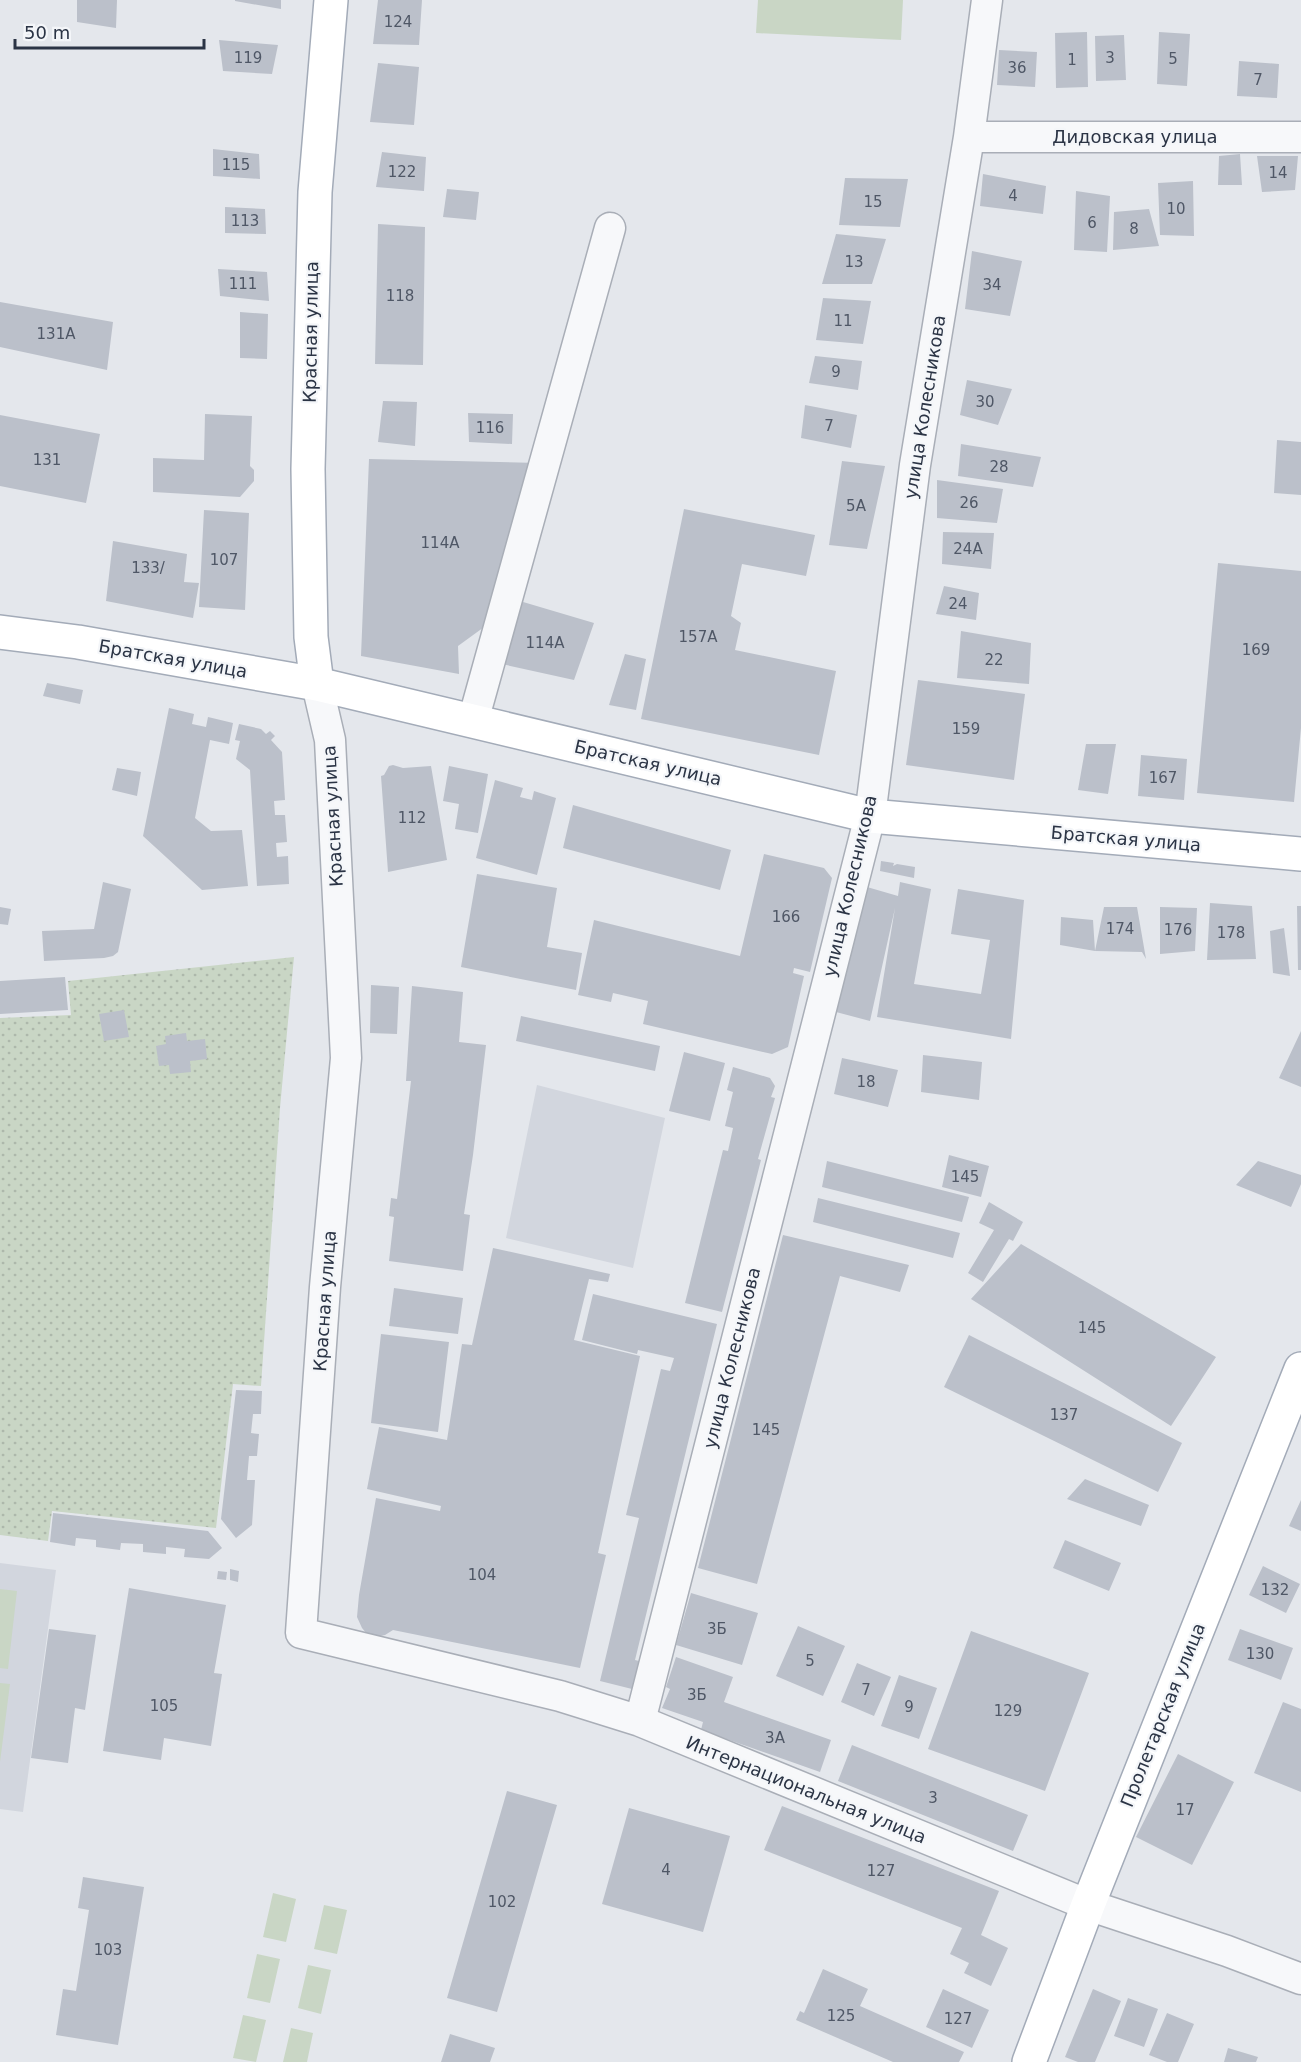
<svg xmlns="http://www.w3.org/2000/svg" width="1301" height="2062" font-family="'DejaVu Sans',sans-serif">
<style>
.built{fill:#d2d6de}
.grass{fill:#c9d6c5}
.park{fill:url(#park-dots)}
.building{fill:#bbc0ca}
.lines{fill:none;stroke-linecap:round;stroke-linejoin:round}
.minor-casing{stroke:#a9aeb7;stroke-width:33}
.major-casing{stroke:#a3abb8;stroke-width:36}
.minor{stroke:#f7f8fa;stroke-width:30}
.major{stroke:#fff;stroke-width:33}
.labels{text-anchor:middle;stroke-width:4.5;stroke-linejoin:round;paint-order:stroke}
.number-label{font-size:15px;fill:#4f5766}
.street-label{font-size:18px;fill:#2b3445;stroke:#f4f6f9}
</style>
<defs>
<pattern id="park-dots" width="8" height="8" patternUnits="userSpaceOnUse" patternTransform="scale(1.5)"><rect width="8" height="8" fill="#c9d6c5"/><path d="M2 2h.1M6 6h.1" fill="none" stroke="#adb8ab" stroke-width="1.8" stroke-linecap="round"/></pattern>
</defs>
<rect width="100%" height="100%" fill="#e4e7ec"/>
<path class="built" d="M537,1085L665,1118L633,1268L506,1238Z
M0,1563L56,1570L23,1812L0,1809Z"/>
<path class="grass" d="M758,0H903L901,40L756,33Z
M0,1589L17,1591L8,1669L0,1668Z
M0,1683L10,1684L0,1762Z
M273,1893L296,1899L286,1942L263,1937Z
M324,1905L347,1910L337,1954L314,1949Z
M257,1954L280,1959L270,2003L247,1998Z
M308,1965L331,1970L321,2014L298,2008Z
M243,2015L266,2020L256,2062L233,2058Z
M291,2028L313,2033L307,2062H283Z"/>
<path class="park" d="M294,957L280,1108L261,1386L233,1384L216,1528L52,1511L48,1541L0,1535V1018L71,1015L68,981Z"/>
<path class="building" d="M77,0H117L116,28L77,22Z
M235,0H281V9L235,1Z
M378,0H422L419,45L373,44Z
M1087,32L1088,87L1056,88L1055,33Z
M1159,32L1190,34L1187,86L1157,84Z
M1124,35L1126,80L1096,81L1095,36Z
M219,40L278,45L272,74L223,71Z
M999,50L1037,52L1035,87L997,85Z
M1239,61L1279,64L1277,98L1237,96Z
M378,63L419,67L414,125L370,122Z
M213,149L259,154L260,179L213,176Z
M382,152L426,157L424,191L376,187Z
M1240,154L1242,185H1218L1219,156Z
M1257,156H1298L1295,190L1262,192Z
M983,174L1046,186L1043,214L980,206Z
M845,178L908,179L900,227L839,225Z
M1193,181L1194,236L1160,235L1158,183Z
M447,189L479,192L476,220L443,217Z
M1076,191L1110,196L1107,252L1074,250Z
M225,207L265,209L266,234L225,233Z
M1149,209L1159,246L1113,250L1114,212Z
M378,224L425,227L423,365L375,364Z
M836,234L886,239L872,284H822Z
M972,251L1022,261L1010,316L965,309Z
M218,269L267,272L269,301L220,296Z
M823,298L871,301L863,344L816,340Z
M0,302L113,322L107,370L0,347Z
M240,312L268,314L267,359L240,358Z
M815,356L862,361L858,390L809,383Z
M967,380L1012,389L998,425L960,415Z
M383,401L417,402L415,446L378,442Z
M805,405L857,415L851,448L801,438Z
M468,413L513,414L512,444L469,442Z
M205,414L252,416L250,466L254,470V481L240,497L153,492V458L204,460Z
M0,415L100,434L86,503L0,486Z
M1277,440L1301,442V495L1274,493Z
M961,444L1041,457L1033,487L958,476Z
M369,459L539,463L491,622L458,646L459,674L361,656Z
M842,461L885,466L867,549L829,545Z
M937,480L1003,489L997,523L937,518Z
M684,509L815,535L806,576L742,564L731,616L741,623L735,650L836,671L819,755L641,719Z
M204,510L249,513L245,610L199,607Z
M943,532L994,533L991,569L942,564Z
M113,541L187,554L184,582L199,583L193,618L106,601Z
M1218,563L1301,571V728L1294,802L1197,793Z
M944,586L979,593L976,620L936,614Z
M513,599L594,623L574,680L497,663Z
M961,631L1031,643L1029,684L957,678Z
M625,654L646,659L636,710L609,705Z
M918,680L1025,694L1014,780L906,765Z
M47,683L83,690L80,704L43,696Z
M169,708L194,714L192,724L206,727L208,717L233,723L229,744L210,740L195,818L211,831L242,830L248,886L202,890L143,836Z
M239,724L261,729L266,734L270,731L275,736L271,740L282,752L285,800L274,801L275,815H285L287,842L276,843L277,857L288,856L289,884L257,886L250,770L236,759L240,741L235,740Z
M1086,744H1116L1108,794L1078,790Z
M1141,755L1187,759L1184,800L1138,796Z
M393,765L403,768L431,766L447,860L388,872L381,776L384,775L389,766Z
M449,766L488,774L478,833L455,829L459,804L443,801Z
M117,768L141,772L137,796L112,790Z
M495,780L523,788L520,797L532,800L534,791L556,798L537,875L476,858Z
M573,805L731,850L720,890L563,848Z
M764,854L824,868L832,878L810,972L794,968L793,973L804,976L788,1047L772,1054L643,1024L648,1001L613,993L611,1002L578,995L594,920L740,956Z
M881,861L894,863L893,866L897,864L915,867L914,878L880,871Z
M477,874L557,888L547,947L582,953L576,990L461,967Z
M103,882L131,889L118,952L113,956L104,958L44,961L42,931L94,929Z
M900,882L931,889L914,984L981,994L990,940L951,934L958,889L1024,900L1011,1039L877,1017L895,908L870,1021L836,1012L867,887L898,896Z
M1210,903L1252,906L1256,959L1207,960Z
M1297,906H1301V970H1298Z
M0,907L11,909L8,925L0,924Z
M1104,907H1137L1146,959L1142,952L1095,951L1060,945L1061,917L1093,920L1095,951Z
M1160,907L1197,908L1195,951L1160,954Z
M1284,928L1290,976L1273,973L1270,931Z
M65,977L68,1010L0,1014V981Z
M371,985L399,987L397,1034L370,1033Z
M412,986L463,992L459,1042L486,1045L473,1155L464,1214L470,1215L463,1271L389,1261L394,1217L389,1216L391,1198L397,1199L411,1081H406Z
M124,1010L129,1037L104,1041L99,1014Z
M521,1016L660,1046L655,1071L516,1041Z
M1301,1031V1087L1279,1078Z
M186,1033L187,1041L205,1039L207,1059L190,1061L191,1072L170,1074L169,1065L159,1066L156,1046L166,1044L165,1036Z
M684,1052L725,1063L710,1121L669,1111Z
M923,1055L982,1062L979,1100L921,1092Z
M842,1058L898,1070L888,1107L834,1094Z
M733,1067L770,1078L775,1086L771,1097L775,1098L758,1159L761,1160L722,1312L685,1303L723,1150L728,1151L733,1128L725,1126L733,1092L727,1090Z
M949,1155L989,1166L981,1197L942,1187Z
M827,1161L969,1197L962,1222L822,1187Z
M1258,1161L1301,1175V1184L1291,1207L1236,1185Z
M818,1198L960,1233L953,1258L813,1222Z
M989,1202L1023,1222L1013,1241L1009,1239L983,1282L968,1273L994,1230L979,1223Z
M783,1235L909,1265L900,1292L840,1276L757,1584L698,1568Z
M1021,1244L1216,1357L1171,1426L971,1299Z
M493,1248L610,1274L608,1282L589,1279L574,1340L640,1356L598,1553L606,1555L580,1668L393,1630L385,1635L376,1637L367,1634L362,1628L357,1617L359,1595L376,1498L440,1511L441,1506L367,1489L379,1427L447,1440L462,1344L472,1345Z
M394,1288L463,1298L458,1334L389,1326Z
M593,1294L717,1324L635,1660L639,1661L632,1689L600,1681L639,1518L626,1515L661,1369L670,1371L674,1358L638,1350L637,1354L582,1340Z
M381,1334L449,1342L438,1432L371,1423Z
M969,1335L1182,1443L1158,1492L944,1387Z
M236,1390L262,1391L261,1414H253L251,1433L259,1434L257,1456H249L247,1480H255L252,1525L236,1538L221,1519Z
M1085,1479L1149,1505L1141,1526L1067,1499Z
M1301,1500V1531L1289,1526Z
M53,1513L208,1531L222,1548L209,1559L184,1557L185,1549L166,1547V1554L143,1552V1544L121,1543L120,1550L96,1547V1540L76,1538L75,1546L50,1542Z
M1065,1540L1121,1563L1109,1591L1053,1568Z
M1263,1566L1300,1584L1286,1613L1249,1595Z
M230,1569L239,1571L238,1582L230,1580Z
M218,1571L227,1572L226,1580L217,1579Z
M129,1588L226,1605L214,1673L222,1674L211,1746L164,1738L161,1760L103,1751Z
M691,1593L758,1613L742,1665L676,1645Z
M798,1626L845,1646L823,1696L776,1676Z
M49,1629L96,1635L85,1710L75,1708L68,1763L31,1758Z
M1240,1629L1293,1648L1281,1680L1228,1660Z
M971,1631L1089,1673L1045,1791L928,1749Z
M676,1657L733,1677L724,1702L831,1740L820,1772L701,1730L703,1722L662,1708L670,1689L666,1687Z
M857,1663L891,1677L874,1716L841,1702Z
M899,1675L937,1688L919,1739L881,1726Z
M1283,1702L1301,1709V1792L1254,1773Z
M852,1745L1028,1815L1013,1851L838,1781Z
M1178,1754L1234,1782L1192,1865L1136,1837Z
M507,1791L557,1805L497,2012L447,1998Z
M782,1806L999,1891L981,1935L1008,1948L991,1986L964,1973L969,1963L950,1954L962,1928L764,1850Z
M629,1808L730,1836L703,1932L602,1904Z
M83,1877L144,1887L118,2045L56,2035L63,1989L76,1991L89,1910L78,1908Z
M823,1969L868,1989L860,2006L964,2052L959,2062H893L796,2020L800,2011L804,2013Z
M943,1989L989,2010L972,2048L926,2027Z
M1093,1989L1121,2001L1095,2062H1078L1065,2057Z
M1128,1998L1158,2009L1144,2047L1114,2036Z
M1167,2013L1194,2024L1178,2062H1167L1149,2055Z
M450,2034L495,2048L490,2062H441Z
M1228,2048L1258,2057L1256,2062H1224Z"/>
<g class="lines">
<defs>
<path id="minor" d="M969,137H1301
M317,684L330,740L346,1058L325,1287L301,1633L560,1696L640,1721L1088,1905L1227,1951L1301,1979
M473,721L610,228
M640,1721L870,816L915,465L969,137L987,0"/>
<path id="major" d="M0,632L78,642L317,684L870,816L1301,854
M317,684L311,637L308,469L315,192L331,0
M1029,2062L1088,1905L1301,1369"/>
</defs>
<use href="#minor" class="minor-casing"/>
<use href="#major" class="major-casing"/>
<use href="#minor" class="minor"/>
<use href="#major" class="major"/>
</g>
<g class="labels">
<g class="number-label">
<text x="398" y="27">124</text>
<text x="248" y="63">119</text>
<text x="1110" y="63">3</text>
<text x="1173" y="64">5</text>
<text x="1072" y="65">1</text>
<text x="1017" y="73">36</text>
<text x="1258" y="85">7</text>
<text x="236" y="170">115</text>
<text x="402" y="177">122</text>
<text x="1278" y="178">14</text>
<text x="1013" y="201">4</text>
<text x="873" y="207">15</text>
<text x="1176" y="214">10</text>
<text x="245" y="226">113</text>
<text x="1092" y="228">6</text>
<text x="1134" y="234">8</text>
<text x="854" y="267">13</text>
<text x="243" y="289">111</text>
<text x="992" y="290">34</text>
<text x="400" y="301">118</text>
<text x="843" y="326">11</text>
<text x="56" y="339">131А</text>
<text x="836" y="377">9</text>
<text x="985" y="407">30</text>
<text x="829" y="431">7</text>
<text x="490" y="433">116</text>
<text x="47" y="465">131</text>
<text x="999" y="472">28</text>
<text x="969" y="508">26</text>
<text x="856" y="511">5А</text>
<text x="440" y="548">114А</text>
<text x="968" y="554">24А</text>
<text x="224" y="565">107</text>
<text x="148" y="573">133/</text>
<text x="958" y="609">24</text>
<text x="698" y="642">157А</text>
<text x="545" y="648">114А</text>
<text x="1256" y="655">169</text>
<text x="994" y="665">22</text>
<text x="966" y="734">159</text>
<text x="1163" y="783">167</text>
<text x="412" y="823">112</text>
<text x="786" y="922">166</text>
<text x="1120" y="934">174</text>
<text x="1178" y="935">176</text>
<text x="1231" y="938">178</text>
<text x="866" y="1087">18</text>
<text x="965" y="1182">145</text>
<text x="1092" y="1333">145</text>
<text x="1064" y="1420">137</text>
<text x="766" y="1435">145</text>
<text x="482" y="1580">104</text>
<text x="1275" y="1595">132</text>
<text x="717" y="1634">3Б</text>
<text x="1260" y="1659">130</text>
<text x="810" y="1666">5</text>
<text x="866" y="1695">7</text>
<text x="697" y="1700">3Б</text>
<text x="164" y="1711">105</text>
<text x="909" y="1712">9</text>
<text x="1008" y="1716">129</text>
<text x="775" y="1743">3А</text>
<text x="933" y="1803">3</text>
<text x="1185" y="1815">17</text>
<text x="666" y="1875">4</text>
<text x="881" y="1876">127</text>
<text x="502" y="1907">102</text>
<text x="108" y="1955">103</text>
<text x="841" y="2021">125</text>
<text x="958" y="2024">127</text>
</g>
<g class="street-label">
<text x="1135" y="143">Дидовская улица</text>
<text transform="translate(311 332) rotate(-89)" y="6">Красная улица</text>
<text transform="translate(925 407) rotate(-81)" y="6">улица Колесникова</text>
<text transform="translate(173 659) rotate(10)" y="6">Братская улица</text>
<text transform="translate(648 763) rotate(13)" y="6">Братская улица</text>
<text transform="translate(333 816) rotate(-93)" y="6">Красная улица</text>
<text transform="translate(1126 839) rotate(5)" y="6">Братская улица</text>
<text transform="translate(850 886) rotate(-77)" y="6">улица Колесникова</text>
<text transform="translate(325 1301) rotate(-86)" y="6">Красная улица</text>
<text transform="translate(732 1358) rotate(-76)" y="6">улица Колесникова</text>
<text transform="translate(1163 1715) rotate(-68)" y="6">Пролетарская улица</text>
<text transform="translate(806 1790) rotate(22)" y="6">Интернациональная улица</text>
</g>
</g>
<path d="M15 39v9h189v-9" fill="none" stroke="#2b3445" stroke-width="3"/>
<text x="24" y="39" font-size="18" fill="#2b3445" stroke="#f4f6f9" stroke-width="4.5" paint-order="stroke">50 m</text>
</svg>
